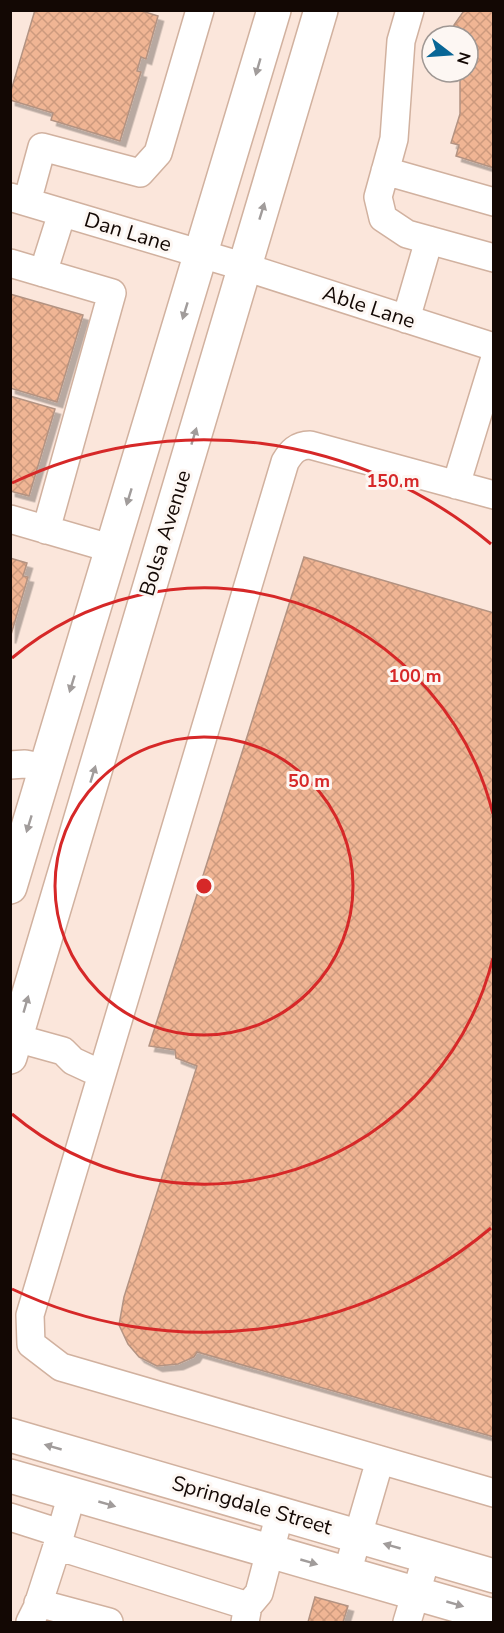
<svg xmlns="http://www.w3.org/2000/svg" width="504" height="1633" font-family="'Nunito Sans',sans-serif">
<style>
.building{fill:url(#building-cross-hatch);stroke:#b39382;stroke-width:1.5;filter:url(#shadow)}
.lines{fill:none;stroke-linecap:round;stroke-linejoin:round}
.minor-casing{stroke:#d1b19f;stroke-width:30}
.major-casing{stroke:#d1b19f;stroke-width:36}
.minor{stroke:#fff;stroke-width:27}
.major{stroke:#fff;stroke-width:33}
.oneway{fill:#a19c9b}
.ring{fill:none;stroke:#d62828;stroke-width:3}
.labels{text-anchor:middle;stroke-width:6;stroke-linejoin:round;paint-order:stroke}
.street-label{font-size:21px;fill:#130804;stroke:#fdf7f3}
.centre{fill:#d62828;stroke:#fdf7f3;stroke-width:3}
.ring-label{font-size:18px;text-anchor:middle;font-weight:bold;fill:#d62828;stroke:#fdf7f3;stroke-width:6;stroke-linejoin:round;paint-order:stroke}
</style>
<defs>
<pattern id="building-cross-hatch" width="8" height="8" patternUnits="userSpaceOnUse" patternTransform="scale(1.5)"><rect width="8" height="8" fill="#f0b594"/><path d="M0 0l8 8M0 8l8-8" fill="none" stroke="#cd9a7e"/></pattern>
<filter id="shadow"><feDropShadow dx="5.5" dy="5.5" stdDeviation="0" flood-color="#0004"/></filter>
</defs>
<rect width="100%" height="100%" fill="#fbe6db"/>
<path class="building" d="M35,10H139L158,16L146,59L141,57L137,71L141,72L120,141L51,120L53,113L10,100V94Z
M468,10H494V168L456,156L459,145L451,143L460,114V72H468V36H452L454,25L463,12Z
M10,294L83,315L57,402L10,388Z
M10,396L55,409L29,496L10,491Z
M304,557L494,613V1437L197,1352L194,1357L178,1364L157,1366L139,1357L128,1344L119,1325L124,1297L197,1066L176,1058L175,1050L149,1046Z
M10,558L27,563L23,576L28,577L10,638Z
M315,1597L348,1606L343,1622H308Z"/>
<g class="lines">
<defs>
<path id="minor" d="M410,10L401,41L394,139L378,197L383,218L407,234L494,258
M385,171L494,202
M10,197L245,267L494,347
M27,202L42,147L140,173L158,153L200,10
M10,263L112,293L46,530
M43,273L62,213
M406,319L429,240
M456,485L494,361
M494,495L310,445C297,445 291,452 285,462L30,1315L31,1344L61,1367L494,1493
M10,519L113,549
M10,765L25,764L46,768
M16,1038L63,1051L73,1061L101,1074
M10,1517L60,1533
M57,1546L72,1494
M347,1573L380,1460
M38,1603L109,1622
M30,1622L37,1608L57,1546L248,1606
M245,1622L248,1606L259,1593L280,1513
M407,1622L427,1556"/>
<path id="major" d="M10,887L274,10
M10,1057L321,10
M10,1435L494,1576
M10,1476L494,1616"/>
</defs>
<use href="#minor" class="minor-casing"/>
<use href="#major" class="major-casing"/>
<use href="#minor" class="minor"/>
<use href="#major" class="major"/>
</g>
<defs><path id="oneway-solid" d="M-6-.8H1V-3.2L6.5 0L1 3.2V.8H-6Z" transform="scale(1.5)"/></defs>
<g class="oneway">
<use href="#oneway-solid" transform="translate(258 67) rotate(106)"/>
<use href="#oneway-solid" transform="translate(262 211) rotate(-73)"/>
<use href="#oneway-solid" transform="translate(185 311) rotate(107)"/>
<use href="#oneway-solid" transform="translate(194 436) rotate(-73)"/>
<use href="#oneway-solid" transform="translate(129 497) rotate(107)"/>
<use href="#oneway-solid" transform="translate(72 684) rotate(107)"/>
<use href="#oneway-solid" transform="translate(93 774) rotate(-73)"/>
<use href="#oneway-solid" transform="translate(29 824) rotate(107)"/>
<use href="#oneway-solid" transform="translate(26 1004) rotate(-74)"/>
<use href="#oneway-solid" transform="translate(53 1447) rotate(-164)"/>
<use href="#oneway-solid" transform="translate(107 1504) rotate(16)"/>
<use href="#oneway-solid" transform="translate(392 1546) rotate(-164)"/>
<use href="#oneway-solid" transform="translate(309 1562) rotate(16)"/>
<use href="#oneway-solid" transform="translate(455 1604) rotate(16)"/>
</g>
<g class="ring">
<circle cx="204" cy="886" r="149"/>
<path d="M493 958A298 298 0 0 1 12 1114M12 658A298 298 0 0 1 493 814"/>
<path d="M491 1228A447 447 0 0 1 12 1289M12 483A447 447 0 0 1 491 544"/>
</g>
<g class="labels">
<g class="street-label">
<text transform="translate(128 232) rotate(17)" y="7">Dan Lane</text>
<text transform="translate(369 307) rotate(18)" y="7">Able Lane</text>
<text transform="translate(165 533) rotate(-73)" y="7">Bolsa Avenue</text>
<text transform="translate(252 1505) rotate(16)" y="7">Springdale Street</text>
</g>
</g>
<circle cx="204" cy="886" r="9" class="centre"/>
<g class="ring-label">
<text x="393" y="487">150 m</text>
<text x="415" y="682">100 m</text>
<text x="309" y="787">50 m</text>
</g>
<rect width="504" height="1633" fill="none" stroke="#130804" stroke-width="24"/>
<g transform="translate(450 54) rotate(107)"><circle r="28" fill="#fdf7f3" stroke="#9f9793" stroke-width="1.5"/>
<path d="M0-4.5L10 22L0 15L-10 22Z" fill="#086696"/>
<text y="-9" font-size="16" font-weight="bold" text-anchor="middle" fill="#130804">N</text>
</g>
</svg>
